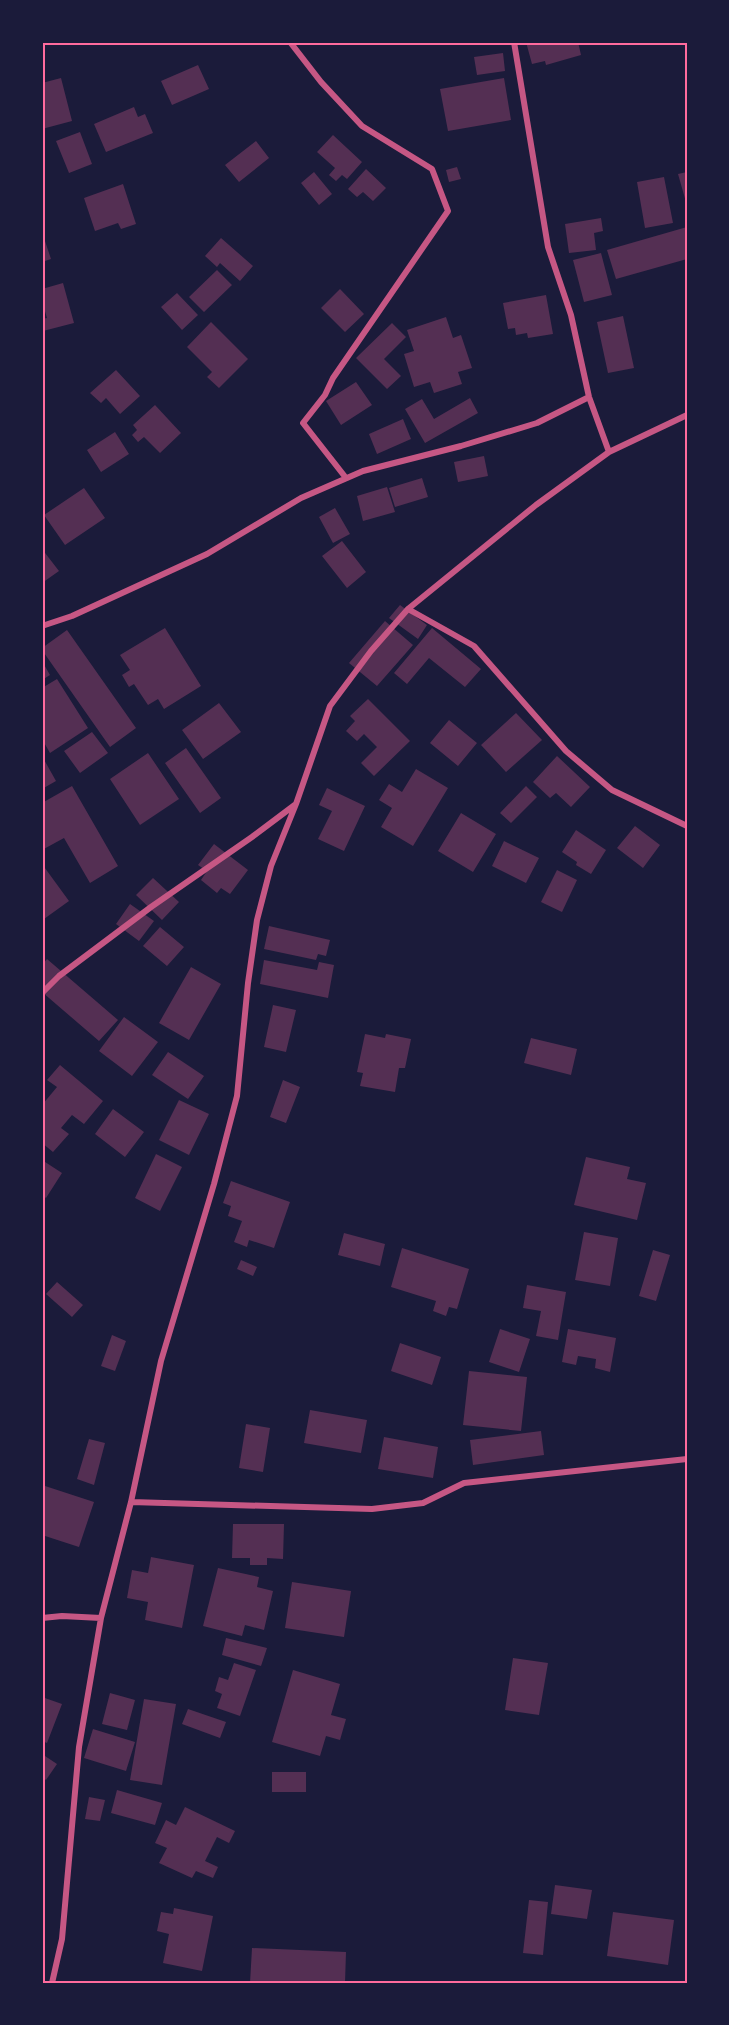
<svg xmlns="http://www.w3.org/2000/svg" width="729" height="2025" font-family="Arial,sans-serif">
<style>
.building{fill:#542f53}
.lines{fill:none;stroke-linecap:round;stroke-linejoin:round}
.minor{stroke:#c65784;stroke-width:6}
.neatline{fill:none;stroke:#ff6b9d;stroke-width:2}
</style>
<rect width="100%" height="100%" fill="#1b1b3a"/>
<path class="building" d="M526,42H578L581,55L546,65L545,61L532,64Z
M503,53L505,71L477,75L474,57Z
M198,65L209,89L172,105L161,81Z
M61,78L72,121L42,129V83Z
M504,78L511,120L448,131L440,89Z
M134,107L138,117L145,114L153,133L106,152L94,124Z
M80,132L92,164L69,173L56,141Z
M333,135L362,162L347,179L342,175L336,181L329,175L335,168L317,152Z
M256,141L269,158L239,182L225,165Z
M457,167L461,179L449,182L446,170Z
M366,169L386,188L373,201L363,192L357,197L348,189Z
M314,172L332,194L319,205L301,183Z
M687,172V202H686L678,174Z
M664,177L673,223L645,228L637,182Z
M123,184L136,224L121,229L118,223L95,231L84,198Z
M601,218L603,231L594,233L596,250L569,253L565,224Z
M687,227V259L616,279L607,250Z
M42,232L51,259L42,262Z
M221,238L253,266L240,281L220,263L217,267L205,256Z
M601,253L612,295L584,302L573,260Z
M217,270L232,285L204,312L189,297Z
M63,283L74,323L43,331L42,319L47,318L42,301V289Z
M340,289L364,314L345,332L321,308Z
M177,293L198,315L182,330L161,307Z
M546,295L553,334L528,338L527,333L516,335L515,328L508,329L503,303Z
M623,316L634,368L608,373L597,322Z
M446,317L453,338L461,335L472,368L458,372L462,384L434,393L430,382L414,387L404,354L414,351L407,330Z
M211,322L248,359L219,388L207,377L212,372L187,347Z
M392,323L406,337L384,359L401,376L387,389L356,358Z
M116,370L140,396L120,414L106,398L101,403L90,393Z
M356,382L372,405L341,425L326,401Z
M470,398L478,413L425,443L405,409L422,399L434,419Z
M155,405L181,433L160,453L144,437L138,442L132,435L137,430L133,425Z
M403,419L411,439L377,454L369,434Z
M115,432L129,454L101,472L87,450Z
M484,456L488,476L458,482L454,462Z
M422,478L428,497L395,507L389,488Z
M387,487L395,512L363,521L357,496Z
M84,488L105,518L65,545L44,515Z
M335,508L350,534L333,543L319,517Z
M342,541L366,572L347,588L322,556Z
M42,549L59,571L42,583Z
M400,605L427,625L418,639L389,618Z
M385,621L413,645L377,686L349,663Z
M165,628L201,686L164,709L158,699L148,705L134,684L129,687L122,675L130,670L120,655Z
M432,628L481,669L465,687L429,658L407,684L394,673Z
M67,630L136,728L110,747L42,650V648Z
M42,661L50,675L42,680Z
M57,679L88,728L50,753L42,739V688Z
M368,699L410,741L374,776L361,763L377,747L364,734L357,741L346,731L355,721L350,716Z
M219,703L241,732L203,759L182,730Z
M516,713L542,740L506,772L481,745Z
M449,720L477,743L458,766L430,743Z
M92,732L108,753L80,773L64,751Z
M186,748L221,798L200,813L165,763Z
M148,753L179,799L140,825L110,779Z
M42,756L56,781L42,789Z
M557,756L590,787L571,807L556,793L550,798L533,782Z
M416,769L448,788L413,846L381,827L392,808L379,800L389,784L402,792Z
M72,786L118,866L90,883L64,838L42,850V803Z
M526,786L537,797L511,823L500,813Z
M327,788L365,806L344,851L318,839L332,811L319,805Z
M461,813L496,834L473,872L438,851Z
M635,826L660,845L643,868L617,848Z
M576,830L606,850L591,874L576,865L577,862L562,852Z
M504,841L539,858L526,883L492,866Z
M214,844L248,870L230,894L221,888L217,893L201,880L207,871L198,865Z
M42,864L69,901L44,919L42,917Z
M557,870L577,880L562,912L541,902Z
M153,878L179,902L162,920L136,895Z
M130,904L154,921L139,941L116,924Z
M269,926L330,940L326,956L318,954L316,960L264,949Z
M160,927L184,947L167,966L143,946Z
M47,959L118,1020L99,1041L42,992V965Z
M264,960L317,970L319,962L334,965L328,998L260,984Z
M191,967L221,984L189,1040L159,1023Z
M273,1005L296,1010L286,1052L264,1047Z
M124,1017L158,1042L132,1076L99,1051Z
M365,1034L385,1038L386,1034L411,1039L405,1068H399L395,1092L360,1086L363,1073L357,1072Z
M531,1038L577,1049L571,1075L524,1063Z
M168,1052L204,1076L188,1099L152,1075Z
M60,1065L103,1101L84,1124L72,1115L61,1128L69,1134L53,1152L42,1143V1105L57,1087L47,1080Z
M283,1080L300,1087L286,1123L270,1117Z
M179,1100L209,1114L189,1155L159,1140Z
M113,1109L144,1132L125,1157L95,1134Z
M156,1154L182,1167L160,1211L135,1198Z
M586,1157L630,1167L627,1179L646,1183L637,1220L574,1205Z
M42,1160L62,1173L46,1198L42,1195Z
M231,1181L290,1202L274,1248L249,1240L247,1247L234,1242L242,1221L228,1216L231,1206L223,1203Z
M584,1232L618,1238L610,1286L575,1280Z
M344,1233L385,1244L380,1266L338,1255Z
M402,1248L469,1269L457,1309L449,1307L446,1316L433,1311L436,1301L391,1287Z
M653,1250L670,1255L656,1301L639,1296Z
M241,1260L257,1267L253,1276L237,1269Z
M57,1282L83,1305L72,1317L46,1294Z
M527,1285L566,1292L558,1340L536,1336L541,1311L523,1308Z
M500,1329L530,1339L519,1372L489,1362Z
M568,1329L616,1338L610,1372L595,1368L596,1359L578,1356L576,1365L562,1362Z
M112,1335L126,1341L115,1371L101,1366Z
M400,1343L441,1357L432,1385L391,1371Z
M469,1371L527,1377L521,1431L463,1425Z
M310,1410L367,1420L361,1453L304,1443Z
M246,1424L270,1428L263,1472L239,1468Z
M541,1431L544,1455L473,1465L470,1440Z
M384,1437L438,1447L433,1478L378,1469Z
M89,1439L105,1443L94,1485L77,1479Z
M42,1485L94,1502L79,1547L42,1535Z
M233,1524H284L283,1559L267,1558V1565H250V1558H232Z
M151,1557L194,1565L182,1628L145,1620L148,1602L127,1598L132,1570L148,1573Z
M218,1568L259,1577L257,1587L273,1591L264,1630L245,1625L242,1636L203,1626Z
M292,1582L351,1591L344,1637L285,1628Z
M226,1638L267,1648L261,1666L222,1655Z
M513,1658L548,1663L539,1715L505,1710Z
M234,1663L256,1670L240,1716L217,1708L222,1694L215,1691L219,1677L228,1680Z
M293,1670L340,1684L331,1715L346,1719L340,1740L326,1736L320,1756L272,1742Z
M110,1693L135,1700L127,1730L102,1724Z
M42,1697L62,1704L47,1743L42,1741Z
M144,1699L176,1704L162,1785L130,1780Z
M188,1709L226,1722L220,1738L182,1724Z
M93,1729L135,1742L126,1771L84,1758Z
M42,1754L57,1764L46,1780L42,1777Z
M272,1772H306V1792H272Z
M117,1790L162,1803L155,1825L111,1813Z
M89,1797L105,1800L100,1821L85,1819Z
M185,1807L235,1831L229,1843L217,1837L205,1861L218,1867L213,1878L196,1871L192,1878L159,1863L167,1848L155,1843L166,1820L176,1825Z
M555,1885L592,1890L587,1919L551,1914Z
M529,1900L548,1902L543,1955L523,1953Z
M174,1908L213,1916L202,1971L163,1963L169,1934L157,1931L161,1912L173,1914Z
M613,1912L674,1920L668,1965L607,1956Z
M252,1948L346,1952L345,1983H250Z"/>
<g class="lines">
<path class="minor" d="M290,42L321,82L362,126L432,169L448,211L333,378L325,395L303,423L346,478
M514,42L548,247L571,315L589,397L609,452
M408,609L474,646L566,751L612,790L687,826
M42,626L72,616L207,554L301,498L363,471L461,446L537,423L589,397
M42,993L59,976L151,907L252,837L296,804L330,706L371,651L408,609L536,505L609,452L687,415
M131,1502L372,1509L423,1503L464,1483L687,1459
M42,1618L62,1616L101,1618
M52,1983L62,1939L79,1747L101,1618L131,1502L161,1361L214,1184L237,1096L248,983L257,920L271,866L296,804"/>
</g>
<rect width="729" height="2025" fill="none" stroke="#1b1b3a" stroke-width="87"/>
<rect x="44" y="44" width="642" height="1938" class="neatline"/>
</svg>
